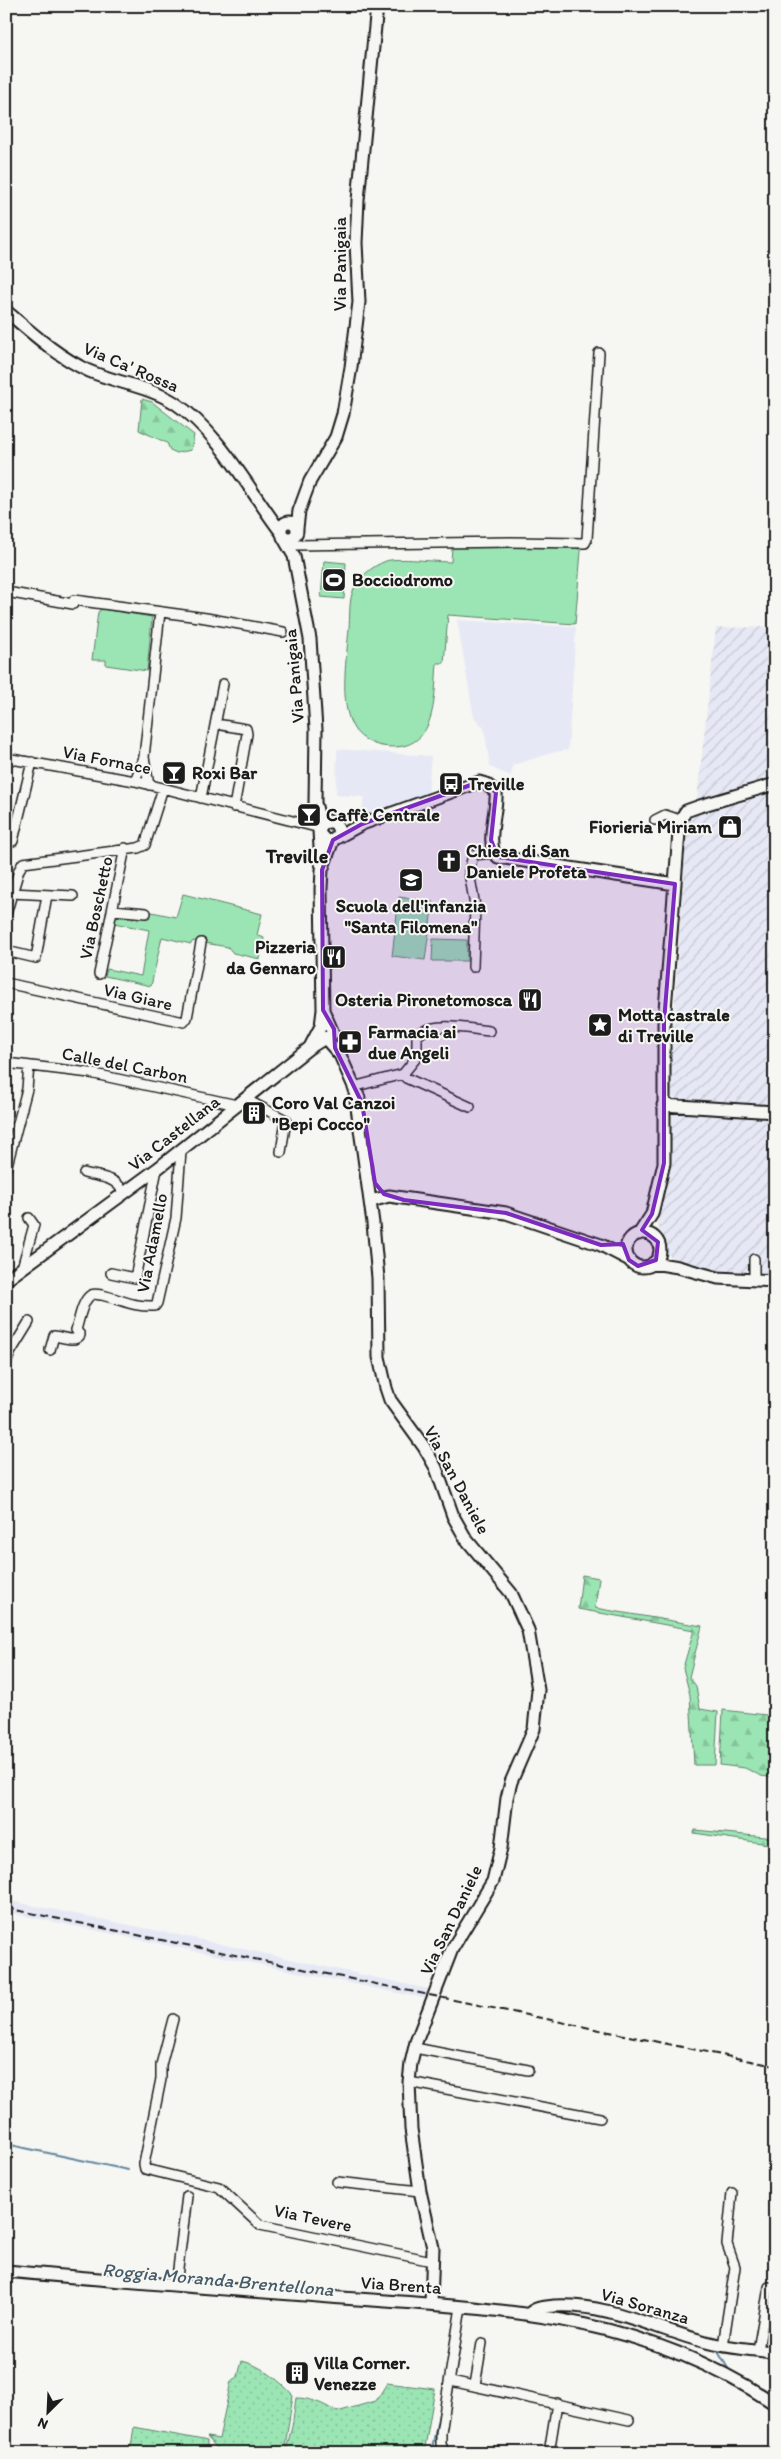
<svg xmlns="http://www.w3.org/2000/svg" width="781" height="2459" font-family="Itim,sans-serif">
<style>
.built{fill:#e6e9f5}
.industrial{fill:url(#industrial-furrows)}
.grass{fill:url(#grass-dots);stroke:#5c8068}
.forest{fill:url(#forest-firs);stroke:#5c8068}
.park{fill:#9be5b4;stroke:#5c8068}
.lines{fill:none;stroke-linecap:round;stroke-linejoin:round}
.stream{stroke:#63879e;stroke-width:2}
.street-casing{stroke:#1c1c1c;stroke-width:12}
.secondary-casing{stroke:#1c1c1c;stroke-width:15}
.street{stroke:#f6f6f2;stroke-width:9}
.secondary{stroke:#f6f6f2;stroke-width:11}
.rail{stroke:#1c1c1c;stroke-width:2;stroke-dasharray:8 4;stroke-linecap:butt}
.marked{fill:#7b2cbf;fill-opacity:0.2;stroke:#7b2cbf;stroke-width:4;stroke-linejoin:round}
.labels{text-anchor:middle;stroke-width:4;stroke-linejoin:round;paint-order:stroke}
.street-label{font-size:18px;fill:#1c1c1c;stroke:#f6f6f2}
.poi-label{font-size:18px;font-weight:bold;fill:#1c1c1c;stroke:#f6f6f2;text-anchor:start}
.water-label{font-size:19px;font-style:italic;fill:#465b68;stroke:#f6f6f2}
.quarter-label{font-size:20px;font-weight:bold;fill:#1c1c1c;stroke:#f6f6f2}
</style>
<defs>
<pattern id="industrial-furrows" width="10" height="10" patternUnits="userSpaceOnUse" patternTransform="scale(1.25)"><rect width="10" height="10" fill="#e6e9f5"/><path d="M-1 1l2-2M0 10L10 0M9 11l2-2" fill="none" stroke="#c5c7d1"/></pattern>
<pattern id="grass-dots" width="8" height="8" patternUnits="userSpaceOnUse" patternTransform="scale(1.25)"><rect width="8" height="8" fill="#9be5b4"/><path d="M2 2h.1M6 6h.1" fill="none" stroke="#85c49a" stroke-width="1.8" stroke-linecap="round"/></pattern>
<pattern id="forest-firs" width="22" height="20" patternUnits="userSpaceOnUse" patternTransform="scale(1.25)"><rect width="22" height="20" fill="#9be5b4"/><path d="M5 1l3.5 6h-7zM16 11l3.5 6h-7z" fill="#85c49a"/></pattern>
</defs>
<rect width="100%" height="100%" fill="#f6f6f2"/>
<filter id="ink" filterUnits="userSpaceOnUse"><feTurbulence type="fractalNoise" baseFrequency=".02" numOctaves="2"/><feDisplacementMap in="SourceGraphic" scale="10" xChannelSelector="R" yChannelSelector="G"/><feConvolveMatrix kernelMatrix="1 2 1 2 8 2 1 2 1" color-interpolation-filters="sRGB"/></filter>
<g filter="url(#ink)">
<path class="built" d="M457,620L576,627L568,750L555,752L513,765L511,776L490,767L484,728L474,717L472,707Z
M337,749L431,756L428,794L361,816L364,797L336,795Z
M6,1900L174,1934L433,1990L430,1998L412,1996L6,1912Z"/>
<path class="industrial" d="M775,627V776L697,799L716,628Z
M775,790V1286L671,1270L674,1259L668,1254L657,1222L667,1182L670,1160V1131L676,1099L672,1097L669,1088L687,821L703,810Z"/>
<path class="grass" d="M242,2361C261,2365 280,2381 293,2395L284,2453H219L216,2447L207,2437L219,2439L231,2381L238,2376Z
M387,2383L435,2389L424,2453H285L292,2427L296,2398C312,2398 323,2404 337,2412L376,2401Z
M134,2427L203,2440L207,2441V2453H130Z"/>
<path class="forest" d="M142,399L152,402L194,435L191,450L177,453L170,450L167,443L139,430Z
M582,1575L599,1578L595,1608L702,1626L689,1677L696,1686L700,1709L718,1712L715,1765H694L690,1695L683,1668L694,1630L578,1609Z
M723,1710L775,1716V1778L761,1776L745,1768L720,1765Z
M695,1830L775,1838V1845L694,1833Z"/>
<path class="park" d="M565,545L577,548L581,551L575,624L448,615L444,663H437C434,700 437,755 382,746C370,744 357,736 352,725C339,700 347,656 349,628C350,617 349,604 352,594C356,579 372,566 386,561C397,557 437,562 451,562L452,546Z
M324,561L346,563L344,599L321,597Z
M102,609L152,617L147,671L106,665V660H92L98,612Z
M183,894L262,914L257,935L264,938L260,959L233,953L228,947L193,941L191,944L162,937L151,986L105,976L107,969L141,976L149,930L114,923L116,915L138,920L139,914L147,911L176,917Z
M399,897L433,902L425,960L392,956Z
M433,939L467,940V961H432Z"/>
<g class="lines">
<path class="stream" d="M6,2144L128,2170
M395,2307L427,2310
M464,2317L467,2313L485,2315
M712,2349L775,2358
M717,2350L729,2370L766,2391
M710,2373L734,2387
M455,2376L460,2346
M740,2390L760,2402
M766,2406L775,2411
M445,2441L450,2453
M431,2453L440,2409"/>
<defs>
<path id="street" d="M295,545L510,542L585,543L587,539L599,353
M12,593L73,604L74,600L206,618L283,632
M222,725L246,729L247,734L234,807
M6,758L135,781L320,828
M135,781L144,757
M149,785L144,757L160,612
M201,798L223,684
M655,820L665,815L680,820
M13,841L32,762
M11,893L73,896
M113,910L146,913
M6,914L19,870L23,863L138,848L145,845L163,788
M6,951L36,958L47,895
M473,967L475,906L469,872L473,855L493,853
M99,974L125,848
M6,983L184,1022L187,1018L201,943
M6,1063L90,1073L237,1105
M403,1074L406,1078L470,1107
M353,1087L403,1074L417,1057V1037C428,1020 470,1029 489,1031
M245,1099L286,1120L281,1152
M6,1169L27,1089L29,1066
M84,1173C99,1177 118,1177 123,1193
M22,1268L34,1225L29,1218
M111,1273L135,1278L157,1169
M754,1280V1259
M50,1350L54,1336C63,1337 75,1343 80,1335L76,1330C79,1321 82,1300 91,1295C94,1293 98,1295 102,1295C123,1300 132,1307 155,1306L157,1303L176,1218L181,1151
M6,1364L10,1353L29,1322
M173,2019L161,2065V2079L144,2164L145,2169L219,2187L260,2225L432,2261
M415,2048L528,2070
M409,2082L600,2118
M337,2182L420,2191
M176,2285L187,2196
M723,2346L735,2267L727,2244L732,2193
M758,2350L769,2287
M451,2381L629,2420
M475,2385L482,2343
M444,2453L441,2444V2433L461,2307
M549,2453L557,2403"/>
<path id="secondary" d="M6,311C32,333 58,357 89,371C117,383 148,386 175,403C219,432 249,490 281,532
M281 530a8 8 0 1 1 16 0a8 8 0 1 1-16 0Z
M297,528L299,511L310,481L336,437L343,414L351,367L359,302L356,243L358,200L377,6
M283,537L294,556L310,639L316,729L315,803L321,826
M320,834L326,841L333,840L362,824L479,782L486,784L496,792C498,810 484,846 498,857L675,884
M321,864L319,831L323,824L329,821L336,824L339,831L336,838
M321,1037L328,1038L333,1033L323,1010
M326,1039L340,1055L359,1098
M310,1047L321,1026L323,1010L321,889L322,870L333,840
M355,1093L373,1223L378,1278L379,1357L386,1388L390,1400L424,1447L436,1468L453,1516L466,1539L511,1593L528,1630L538,1690L534,1729L511,1782L507,1798L501,1848L493,1881L452,1949L416,2042L411,2063L409,2082L411,2129L420,2191L433,2248L431,2304
M663,1105L775,1112
M375,1200L389,1196L506,1213L601,1245L628,1259
M626 1250a17 17 0 1 1 34 0a17 17 0 1 1-34 0Z
M639,1234L652,1214L664,1163V1022L680,820L686,811L700,806L775,784
M653,1263L678,1267L718,1278L775,1281
M6,1280L157,1169L309,1048L325,1038
M6,2271C114,2281 222,2289 330,2297C491,2309 635,2310 775,2404
M529,2314C535,2307 545,2307 554,2306C609,2303 655,2329 706,2342C729,2348 752,2350 775,2352"/>
</defs>
<use href="#street" class="street-casing"/>
<use href="#secondary" class="secondary-casing"/>
<use href="#street" class="street"/>
<use href="#secondary" class="secondary"/>
<path class="rail" d="M6,1908L775,2066"/>
</g>
</g>
<path class="marked" d="M479,782L496,792L491,840L498,857L675,884L664,1022V1163L652,1214L642,1230L658,1242L656,1260L638,1266L629,1260L623,1244L601,1245L506,1213L404,1200L384,1194L375,1183L362,1103L335,1048L334,1029L323,1010L322,870L333,840L362,824Z"/>
<defs>
<symbol id="stadium-square" viewBox="-11 -11 22 22"><rect x="-9" y="-9" width="18" height="18" rx="4" fill="#1c1c1c" stroke="#f6f6f2"/><path d="M0-5a6.5 5 0 1 0 0 10a6.5 5 0 1 0 0-10ZM-3.5-1.8h7v3.6h-7Z" fill="#fff"/></symbol>
<symbol id="bar-square" viewBox="-11 -11 22 22"><rect x="-9" y="-9" width="18" height="18" rx="4" fill="#1c1c1c" stroke="#f6f6f2"/><path d="M-6-5H6L.8 .8V4.5H3.5V6h-7V4.5H-.8V.8Z" fill="#fff"/></symbol>
<symbol id="bus-square" viewBox="-11 -11 22 22"><rect x="-9" y="-9" width="18" height="18" rx="4" fill="#1c1c1c" stroke="#f6f6f2"/><path d="M-5-6H5V4H4V6H2V4H-2V6H-4V4H-5ZM-3.5-4V0h7V-4ZM-3.5 1.2v1.5H-2V1.2ZM2 1.2v1.5H3.5V1.2Z" fill="#fff"/></symbol>
<symbol id="shop-square" viewBox="-11 -11 22 22"><rect x="-9" y="-9" width="18" height="18" rx="4" fill="#1c1c1c" stroke="#f6f6f2"/><path d="M-5-2.5h2.3a2.7 3.5 0 0 1 5.4 0H5L5.5 6h-11ZM-1.5-2.5h3a1.5 2.3 0 0 0-3 0Z" fill="#fff"/></symbol>
<symbol id="church-square" viewBox="-11 -11 22 22"><rect x="-9" y="-9" width="18" height="18" rx="4" fill="#1c1c1c" stroke="#f6f6f2"/><path d="M-1.2-6h2.4v3.5h3.3v2.4h-3.3V6h-2.4V-.1h-3.3v-2.4h3.3Z" fill="#fff"/></symbol>
<symbol id="school-square" viewBox="-11 -11 22 22"><rect x="-9" y="-9" width="18" height="18" rx="4" fill="#1c1c1c" stroke="#f6f6f2"/><path d="M0-5L7-2L0 1L-7-2ZM-4 1L0 2.5L4 1V4Q0 6-4 4Z" fill="#fff"/></symbol>
<symbol id="restaurant-square" viewBox="-11 -11 22 22"><rect x="-9" y="-9" width="18" height="18" rx="4" fill="#1c1c1c" stroke="#f6f6f2"/><path d="M-5-6h1v4h1v-4h1v4h1v-4h1v5L-1.5 .5V6h-2V.5L-5-1ZM5-6V6H3V1.5H1.5Q1.5-4 5-6Z" fill="#fff"/></symbol>
<symbol id="sight-square" viewBox="-11 -11 22 22"><rect x="-9" y="-9" width="18" height="18" rx="4" fill="#1c1c1c" stroke="#f6f6f2"/><path d="M0-6L1.8-2.2L6-1.7L2.9 1.2L3.7 5.4L0 3.3L-3.7 5.4L-2.9 1.2L-6-1.7L-1.8-2.2Z" fill="#fff"/></symbol>
<symbol id="pharmacy-square" viewBox="-11 -11 22 22"><rect x="-9" y="-9" width="18" height="18" rx="4" fill="#1c1c1c" stroke="#f6f6f2"/><path d="M-2-6h4v4h4v4h-4v4h-4v-4h-4v-4h4Z" fill="#fff"/></symbol>
<symbol id="building-square" viewBox="-11 -11 22 22"><rect x="-9" y="-9" width="18" height="18" rx="4" fill="#1c1c1c" stroke="#f6f6f2"/><path d="M-4-6H4V6H1V3H-1V6H-4ZM-2.5-4.3h1.7v1.8h-1.7ZM.8-4.3h1.7v1.8H.8ZM-2.5-1h1.7V.8h-1.7ZM.8-1h1.7V.8H.8Z" fill="#fff"/></symbol>
</defs>
<g fill-rule="evenodd">
<use href="#stadium-square" x="320" y="566" width="28" height="28"/>
<use href="#bar-square" x="160" y="759" width="28" height="28"/>
<use href="#bus-square" x="437" y="770" width="28" height="28"/>
<use href="#bar-square" x="295" y="801" width="28" height="28"/>
<use href="#shop-square" x="716" y="813" width="28" height="28"/>
<use href="#church-square" x="435" y="847" width="28" height="28"/>
<use href="#school-square" x="397" y="866" width="28" height="28"/>
<use href="#restaurant-square" x="320" y="943" width="28" height="28"/>
<use href="#restaurant-square" x="516" y="986" width="28" height="28"/>
<use href="#sight-square" x="586" y="1011" width="28" height="28"/>
<use href="#pharmacy-square" x="336" y="1028" width="28" height="28"/>
<use href="#building-square" x="240" y="1099" width="28" height="28"/>
<use href="#building-square" x="283" y="2359" width="28" height="28"/>
</g>
<g class="labels">
<g class="street-label">
<text transform="translate(340 264) rotate(-90)" y="6">Via Panigaia</text>
<text transform="translate(131 367) rotate(23)" y="6">Via Ca' Rossa</text>
<text transform="translate(294 676) rotate(-95)" y="6">Via Panigaia</text>
<text transform="translate(107 760) rotate(11)" y="6">Via Fornace</text>
<text transform="translate(96 908) rotate(-78)" y="6">Via Boschetto</text>
<text transform="translate(138 997) rotate(13)" y="6">Via Giare</text>
<text transform="translate(125 1065) rotate(11)" y="6">Calle del Carbon</text>
<text transform="translate(174 1133) rotate(-38)" y="6">Via Castellana</text>
<text transform="translate(152 1243) rotate(-79)" y="6">Via Adamello</text>
<text transform="translate(457 1480) rotate(62)" y="6">Via San Daniele</text>
<text transform="translate(451 1920) rotate(-64)" y="6">Via San Daniele</text>
<text transform="translate(313 2218) rotate(12)" y="6">Via Tevere</text>
<text transform="translate(401 2285) rotate(4)" y="6">Via Brenta</text>
<text transform="translate(645 2306) rotate(16)" y="6">Via Soranza</text>
</g>
<g class="poi-label">
<text x="352" y="586">Bocciodromo</text>
<text x="192" y="779">Roxi Bar</text>
<text x="468" y="790">Treville</text>
<text x="326" y="821">Caffè Centrale</text>
<text x="712" y="833" text-anchor="end">Fiorieria Miriam</text>
<text x="466" y="857">Chiesa di San<tspan x="466" dy="21">Daniele Profeta</tspan></text>
<text x="411" y="912" text-anchor="middle">Scuola dell'infanzia<tspan x="411" dy="21">"Santa Filomena"</tspan></text>
<text x="316" y="953" text-anchor="end">Pizzeria<tspan x="316" dy="21">da Gennaro</tspan></text>
<text x="512" y="1006" text-anchor="end">Osteria Pironetomosca</text>
<text x="618" y="1021">Motta castrale<tspan x="618" dy="21">di Treville</tspan></text>
<text x="368" y="1038">Farmacia ai<tspan x="368" dy="21">due Angeli</tspan></text>
<text x="272" y="1109">Coro Val Canzoi<tspan x="272" dy="21">"Bepi Cocco"</tspan></text>
<text x="314" y="2369">Villa Corner.<tspan x="314" dy="21">Venezze</tspan></text>
</g>
<g class="water-label">
<text transform="translate(218 2279) rotate(5)" y="7">Roggia Moranda Brentellona</text>
</g>
<g class="quarter-label">
<text x="297" y="863">Treville</text>
</g>
</g>
<rect width="781" height="2459" fill="none" stroke="#f6f6f2" stroke-width="25"/>
<rect x="12" y="12" width="756" height="2434" fill="none" stroke="#1c1c1c" stroke-width="2" filter="url(#ink)"/>
<g transform="translate(48 2412) rotate(204)" stroke="#f6f6f2" stroke-width="4" paint-order="stroke">
<path d="M0-4L9 19L0 12L-9 19Z" fill="#1c1c1c"/>
<text y="-8" font-size="14" font-weight="bold" text-anchor="middle" fill="#1c1c1c">N</text>
</g>
</svg>
